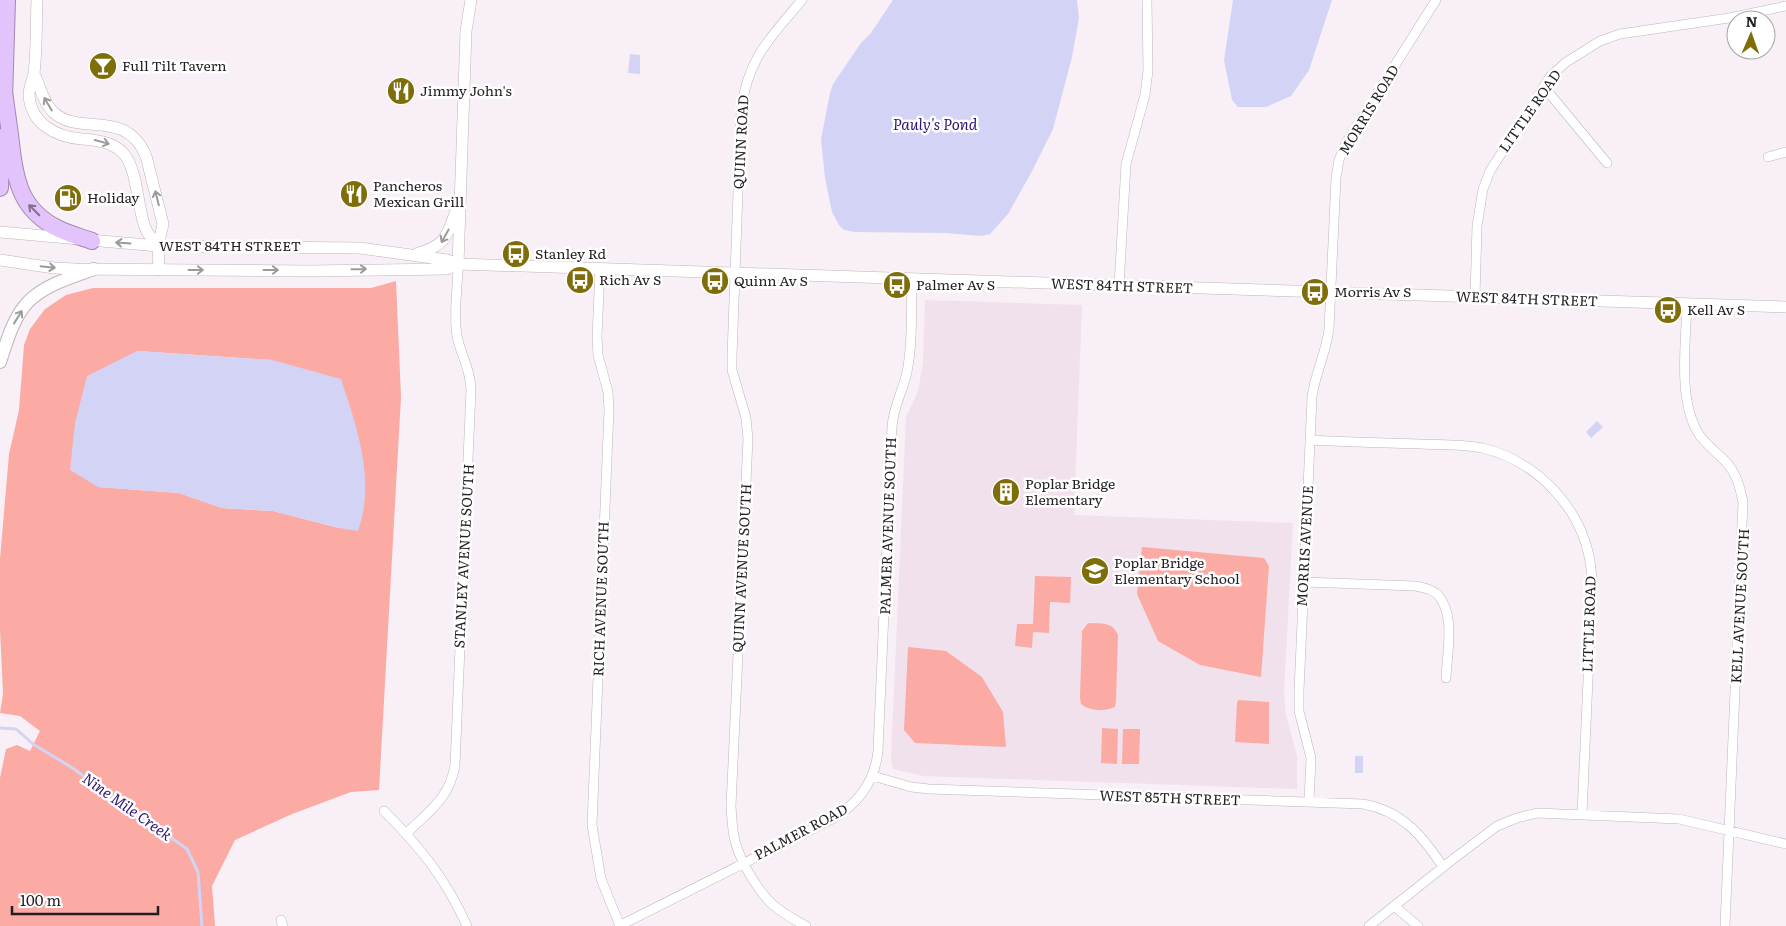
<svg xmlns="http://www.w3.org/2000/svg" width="1786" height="926" font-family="Literata,serif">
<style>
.built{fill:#f1e1ed}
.green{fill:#fbaaa4;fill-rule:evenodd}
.water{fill:#d3d3f6}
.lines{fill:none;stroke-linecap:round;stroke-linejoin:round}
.stream{stroke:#d3d3f6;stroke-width:3}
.minor-casing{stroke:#beb5bc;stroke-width:10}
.tertiary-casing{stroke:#beb5bc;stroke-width:12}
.secondary-casing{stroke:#beb5bc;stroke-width:14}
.motorway-casing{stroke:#9f89af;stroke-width:18}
.minor{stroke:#fff;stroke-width:9}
.tertiary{stroke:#fff;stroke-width:11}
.secondary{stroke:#fff;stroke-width:12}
.motorway{stroke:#e3c3fc;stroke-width:16}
.oneway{stroke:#9c9a9b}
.oneway2{stroke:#82708e}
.labels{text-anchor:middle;stroke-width:5;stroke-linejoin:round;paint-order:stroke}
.poi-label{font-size:14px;fill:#221e21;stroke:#fff;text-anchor:start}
.street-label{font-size:14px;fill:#221e21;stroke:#fff}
.water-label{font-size:15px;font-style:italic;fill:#2d1374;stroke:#fff}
</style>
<rect width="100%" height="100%" fill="#f9eff6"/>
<path class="built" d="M925,300L1082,305L1074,515L1293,523L1284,694L1286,715L1297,756V789L923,776L893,769L891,758L906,417L918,391L923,363Z"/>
<path class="green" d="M396,281L401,397L379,790L351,792L292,814L235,840L212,886L215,926H0V778L6,749L17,745L30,751L40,731L20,716L0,713L3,694L0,629V559L9,454L19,410L24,345L30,329L45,309L66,295L93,288H371ZM137,351L272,360L339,528L273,511L222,508L179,493L98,487Z
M1142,547L1264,558L1269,566L1261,677L1200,665L1158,641L1137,594Z
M1035,576L1071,577L1070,603L1050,602L1049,633L1033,632L1032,648L1015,646L1017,624H1033Z
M1088,623C1101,624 1112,621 1118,635L1116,700L1115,707C1104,712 1090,711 1081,704L1080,698L1082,631Z
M908,647L946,651L982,677L1003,712L1006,747L915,743L904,730Z
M1238,700L1269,702V744L1235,742L1237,703Z
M1102,728L1118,729L1117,764L1101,763Z
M1123,729H1140L1139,764H1122Z"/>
<path class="water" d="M893,0H1077L1079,18L1072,57L1053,129L1031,173L1008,214L990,234L982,236L945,233L855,232L844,230L839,225L832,212L825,178L821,139L830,93L833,84L861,43L871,33Z
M1233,0H1332L1309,70L1291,96L1266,107H1238L1232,100L1224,60Z
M630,54L640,55V74L628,73Z
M137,351L272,360L341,379C357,428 376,480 358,531L339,528L273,511L222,508L179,493L98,487L70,470L75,423L87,376Z
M1597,421L1603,427L1591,438L1586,432Z
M1355,756H1363V773H1355Z"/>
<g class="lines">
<path class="stream" d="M0,728L16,729L33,744L71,767L187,849L198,872L202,926"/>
<defs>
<path id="minor" d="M802,0C770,38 748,58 741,110L732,356V370L746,418L748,439L731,806C732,818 732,829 735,841C740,860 756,888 770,902C780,912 793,919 806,926
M1544,87L1607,163
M1768,157L1786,152
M600,269L597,337L598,355L608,392L609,410L592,825L601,879L620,926
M1119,286L1126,164L1145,95L1148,71L1147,0
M1475,297L1477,226L1483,189L1490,171L1550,77L1565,63L1600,41L1620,34L1729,18L1786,6
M1687,304C1686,343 1677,402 1700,436C1707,445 1717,453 1725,461C1736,472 1740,487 1743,502L1725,926
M1310,440C1347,442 1384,443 1421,444C1441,445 1462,444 1482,448C1538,461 1584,510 1591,568C1592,575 1591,583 1592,590L1582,814
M1304,582L1415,586C1422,587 1431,589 1437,594C1456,613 1447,653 1446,678
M873,776L911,787L929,789L1363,804C1402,811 1422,835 1443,867
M1309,802L1311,758L1299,711V691L1312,397C1315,374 1326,353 1329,329L1336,178L1339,160L1346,143L1436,0
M384,811C420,847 446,879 467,926
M407,833C429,811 450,798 455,765L471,389C470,367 461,356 457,336C453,313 458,287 458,264
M1394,906L1418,926
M281,920L283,926
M619,926L834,818C860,802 875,781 878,751L892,427C893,407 903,391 907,372C913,342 911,309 912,279
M1369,926L1452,860L1497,826L1517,818L1537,813L1679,819L1786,844"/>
<path id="tertiary" d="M37,0C36,24 37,49 34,73C33,80 29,87 29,95C31,124 56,137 82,139C96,140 114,142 124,154C138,171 137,207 145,227C147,234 153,240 158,246
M34,74C40,86 43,102 53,112C80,137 125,107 146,156L163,224L158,246L159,270
M0,232L158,246L360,248L447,260L458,264L1786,307
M418,253C448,245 447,234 457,208
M0,260L54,268L76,269L310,271L447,269L458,264
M458,264L466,31L471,0"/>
<path id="secondary" d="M0,362C7,341 13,318 28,302C44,285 72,277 94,269"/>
<path id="motorway" d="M4,90C6,108 9,125 11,143C15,181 21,211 59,229C69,234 81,237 92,241
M4,100L7,0
M0,188L2,137"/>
</defs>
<use href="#minor" class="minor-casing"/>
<use href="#tertiary" class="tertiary-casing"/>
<use href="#secondary" class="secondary-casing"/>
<use href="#motorway" class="motorway-casing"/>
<use href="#minor" class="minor"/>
<use href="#tertiary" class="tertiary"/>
<use href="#secondary" class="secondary"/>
<use href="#motorway" class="motorway"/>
</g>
<defs><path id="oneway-shaft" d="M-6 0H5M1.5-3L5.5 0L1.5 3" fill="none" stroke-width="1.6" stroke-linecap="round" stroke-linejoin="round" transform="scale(1.25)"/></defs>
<g class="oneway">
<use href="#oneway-shaft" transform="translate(48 104) rotate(-121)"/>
<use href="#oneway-shaft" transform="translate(102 142) rotate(15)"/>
<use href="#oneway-shaft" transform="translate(157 198) rotate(-104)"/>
<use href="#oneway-shaft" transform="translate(445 236) rotate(119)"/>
<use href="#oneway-shaft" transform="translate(123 243) rotate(-176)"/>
<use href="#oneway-shaft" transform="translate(48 267) rotate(6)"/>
<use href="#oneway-shaft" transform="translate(359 269) rotate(-1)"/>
<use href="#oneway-shaft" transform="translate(196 270)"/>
<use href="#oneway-shaft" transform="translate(271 270)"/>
<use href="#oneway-shaft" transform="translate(18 317) rotate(-58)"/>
</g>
<use class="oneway2" href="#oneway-shaft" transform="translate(34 210) rotate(-135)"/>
<defs>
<symbol id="bar-disc" viewBox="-11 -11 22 22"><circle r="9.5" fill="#7e6d09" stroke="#fff"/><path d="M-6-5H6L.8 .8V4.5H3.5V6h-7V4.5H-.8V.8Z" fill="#fff"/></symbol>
<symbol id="restaurant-disc" viewBox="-11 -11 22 22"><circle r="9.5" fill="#7e6d09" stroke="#fff"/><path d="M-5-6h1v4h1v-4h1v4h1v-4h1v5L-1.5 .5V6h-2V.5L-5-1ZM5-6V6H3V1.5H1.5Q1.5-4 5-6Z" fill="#fff"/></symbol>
<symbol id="fuel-disc" viewBox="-11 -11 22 22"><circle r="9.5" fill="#7e6d09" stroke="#fff"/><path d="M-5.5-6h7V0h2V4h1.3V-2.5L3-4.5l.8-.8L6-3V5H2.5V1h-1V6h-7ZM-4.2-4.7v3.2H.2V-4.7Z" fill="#fff"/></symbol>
<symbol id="bus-disc" viewBox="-11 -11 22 22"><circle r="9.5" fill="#7e6d09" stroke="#fff"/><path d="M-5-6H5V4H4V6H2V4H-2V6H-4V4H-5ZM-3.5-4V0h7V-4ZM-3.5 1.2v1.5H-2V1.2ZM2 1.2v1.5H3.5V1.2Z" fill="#fff"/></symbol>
<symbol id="building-disc" viewBox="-11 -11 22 22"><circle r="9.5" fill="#7e6d09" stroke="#fff"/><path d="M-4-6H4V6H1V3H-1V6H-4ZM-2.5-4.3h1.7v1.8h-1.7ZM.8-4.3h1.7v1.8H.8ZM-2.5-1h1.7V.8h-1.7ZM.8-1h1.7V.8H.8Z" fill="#fff"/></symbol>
<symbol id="school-disc" viewBox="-11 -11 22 22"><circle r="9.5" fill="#7e6d09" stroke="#fff"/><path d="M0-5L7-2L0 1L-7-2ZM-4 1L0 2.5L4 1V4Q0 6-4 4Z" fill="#fff"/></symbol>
</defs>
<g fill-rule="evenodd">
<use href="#bar-disc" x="87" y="50" width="32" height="32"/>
<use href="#restaurant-disc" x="385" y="75" width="32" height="32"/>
<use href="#restaurant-disc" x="338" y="178" width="32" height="32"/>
<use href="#fuel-disc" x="52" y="182" width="32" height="32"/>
<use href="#bus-disc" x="500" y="238" width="32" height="32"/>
<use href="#bus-disc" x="564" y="264" width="32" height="32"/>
<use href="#bus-disc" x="699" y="265" width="32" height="32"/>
<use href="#bus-disc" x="881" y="269" width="32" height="32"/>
<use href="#bus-disc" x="1299" y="276" width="32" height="32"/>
<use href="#bus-disc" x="1652" y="294" width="32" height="32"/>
<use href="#building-disc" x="990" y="476" width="32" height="32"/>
<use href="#school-disc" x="1079" y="555" width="32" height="32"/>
</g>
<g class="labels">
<g class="poi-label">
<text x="122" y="71">Full Tilt Tavern</text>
<text x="420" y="96">Jimmy John's</text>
<text x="373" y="191">Pancheros<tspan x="373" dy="16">Mexican Grill</tspan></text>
<text x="87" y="203">Holiday</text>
<text x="535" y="259">Stanley Rd</text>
<text x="599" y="285">Rich Av S</text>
<text x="734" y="286">Quinn Av S</text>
<text x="916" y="290">Palmer Av S</text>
<text x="1334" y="297">Morris Av S</text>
<text x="1687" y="315">Kell Av S</text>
<text x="1025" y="489">Poplar Bridge<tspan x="1025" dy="16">Elementary</tspan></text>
<text x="1114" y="568">Poplar Bridge<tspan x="1114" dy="16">Elementary School</tspan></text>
</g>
<g class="street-label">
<text transform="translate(1369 110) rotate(-59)" y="5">MORRIS ROAD</text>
<text transform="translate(1530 111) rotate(-55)" y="5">LITTLE ROAD</text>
<text transform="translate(741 142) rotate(-87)" y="5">QUINN ROAD</text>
<text x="230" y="251">WEST 84TH STREET</text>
<text transform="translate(1122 286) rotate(2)" y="5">WEST 84TH STREET</text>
<text transform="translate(1527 299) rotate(2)" y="5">WEST 84TH STREET</text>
<text transform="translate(888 526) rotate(-88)" y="5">PALMER AVENUE SOUTH</text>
<text transform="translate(1305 546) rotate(-87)" y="5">MORRIS AVENUE</text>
<text transform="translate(464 556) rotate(-87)" y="5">STANLEY AVENUE SOUTH</text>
<text transform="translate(742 568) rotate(-87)" y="5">QUINN AVENUE SOUTH</text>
<text transform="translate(601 599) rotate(-88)" y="5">RICH AVENUE SOUTH</text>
<text transform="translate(1740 606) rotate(-87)" y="5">KELL AVENUE SOUTH</text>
<text transform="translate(1589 624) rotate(-88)" y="5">LITTLE ROAD</text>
<text transform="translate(1170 798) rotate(2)" y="5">WEST 85TH STREET</text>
<text transform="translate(801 832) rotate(-28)" y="5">PALMER ROAD</text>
</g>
<g class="water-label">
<text x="935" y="130">Pauly's Pond</text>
<text transform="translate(127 807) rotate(35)" y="5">Nine Mile Creek</text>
</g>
</g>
<g transform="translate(1751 35) rotate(2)"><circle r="24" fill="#ffffff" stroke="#a7a5a6"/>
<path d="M0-4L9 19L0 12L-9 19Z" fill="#7e6d09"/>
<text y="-8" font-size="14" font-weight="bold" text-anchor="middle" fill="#221e21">N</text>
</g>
<path d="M12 906v8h146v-8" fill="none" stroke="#221e21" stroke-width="2.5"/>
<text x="20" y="906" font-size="15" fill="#221e21" stroke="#ffffff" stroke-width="4" paint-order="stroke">100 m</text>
</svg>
